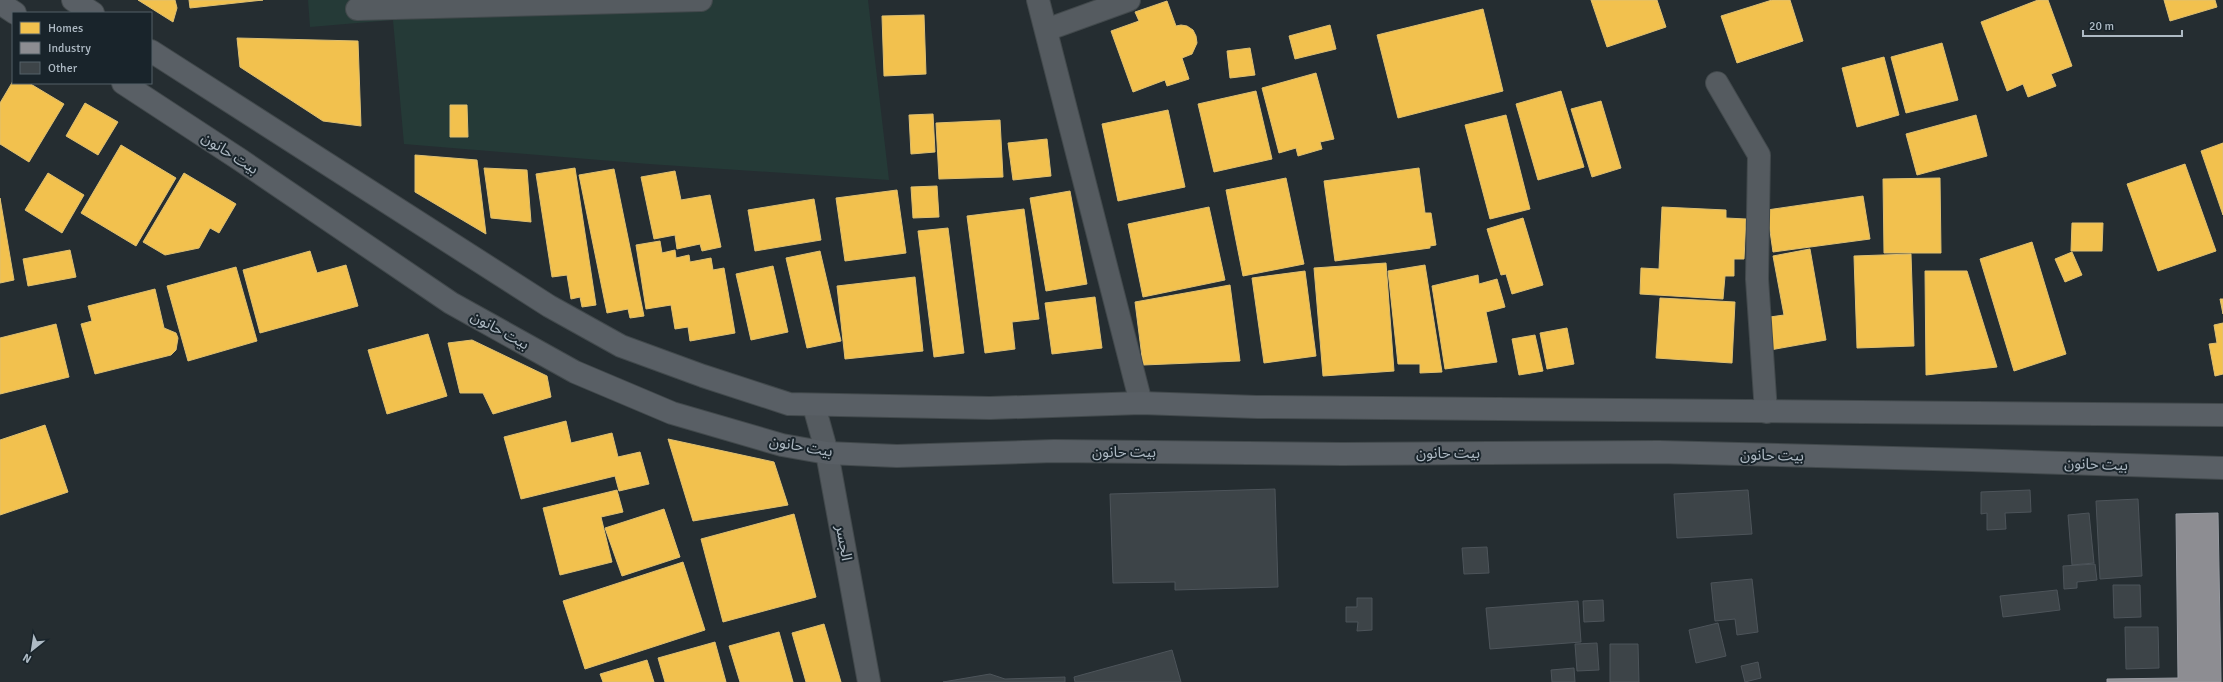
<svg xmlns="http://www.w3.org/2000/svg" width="2223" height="682" font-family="Signika,'Noto Sans Arabic',sans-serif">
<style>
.green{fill:#253a37}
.homes{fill:#f2c14e;stroke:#debf71}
.industry{fill:#8d8d92;stroke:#979aa1}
.building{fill:#3d4448;stroke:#4d545a}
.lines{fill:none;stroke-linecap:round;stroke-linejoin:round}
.minor-casing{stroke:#42494c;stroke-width:24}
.tertiary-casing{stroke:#42494c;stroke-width:24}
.secondary-casing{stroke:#42494c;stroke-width:24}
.minor{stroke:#555b60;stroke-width:22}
.tertiary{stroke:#555b60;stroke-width:22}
.secondary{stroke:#595f65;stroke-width:22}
.labels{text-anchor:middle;stroke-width:4;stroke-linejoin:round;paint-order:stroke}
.street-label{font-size:15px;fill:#aebac4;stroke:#19242b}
</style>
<rect width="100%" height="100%" fill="#252d31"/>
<path class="green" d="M308,0H868L889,180L649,164L404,144L393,20L310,27Z"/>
<path class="homes" d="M138,0H175L177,8L173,22Z
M189,0H263L190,8Z
M1591,0H1657L1666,27L1607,47Z
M1772,0H1790L1803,41L1737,63L1721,16Z
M2038,0H2048L2072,66L2051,74L2056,86L2028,97L2023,84L2007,91L1981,22Z
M2164,0H2215L2217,7L2170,21Z
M1167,1L1176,26L1181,25L1187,26L1193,30L1196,36L1197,43L1192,54L1182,58L1189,79L1167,86L1165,80L1133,92L1111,31L1139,21L1135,12Z
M1483,9L1503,91L1398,118L1377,35Z
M924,15L926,74L884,76L882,16Z
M1330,25L1336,49L1295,59L1289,36Z
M237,38L358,41L361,126L323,121L240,67Z
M1942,43L1958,100L1906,113L1891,57Z
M1250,48L1255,75L1230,78L1227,51Z
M1884,57L1899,115L1857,127L1842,68Z
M1316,73L1334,139L1320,142L1322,149L1298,156L1296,148L1279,153L1262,88Z
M13,81V83H29L64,104L29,162L0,144V103Z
M1256,91L1272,159L1214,172L1198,104Z
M1561,91L1584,167L1538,180L1516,104Z
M1601,101L1621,168L1592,177L1571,109Z
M85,103L118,122L98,155L66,136Z
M450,105H467L468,137H450Z
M1168,110L1185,187L1118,201L1102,124Z
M933,114L935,152L911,154L909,115Z
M1506,115L1530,209L1490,219L1465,125Z
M1976,115L1987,156L1917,175L1906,134Z
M1000,120L1003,177L939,179L936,123Z
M1047,139L1051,176L1013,180L1008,143Z
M2223,143V215L2201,151Z
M121,145L176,178L136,246L81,213Z
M415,155L477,160L486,234L415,192Z
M2185,164L2216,251L2158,271L2127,184Z
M484,168L527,170L531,222L491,218Z
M575,168L596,305L582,307L580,297L571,299L567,275L552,277L536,174Z
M1419,168L1425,213H1431L1436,245L1430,246V248L1335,261L1324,181Z
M614,169L644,316L630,318L628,309L607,313L579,175Z
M675,171L681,200L710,195L721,247L702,251L700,244L677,249L675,235L654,239L641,177Z
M48,173L84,195L62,233L25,210Z
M184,173L236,204L219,233L210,228L199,248L165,255L143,242Z
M1286,178L1304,264L1243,276L1226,190Z
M1940,178L1941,253H1884L1883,179Z
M937,186L939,217L913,218L911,187Z
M897,190L906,253L845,261L836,198Z
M1070,191L1087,284L1046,291L1030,198Z
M1863,196L1870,239L1773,252L1767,210Z
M0,198L14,280L0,283Z
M814,199L821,240L755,251L748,210Z
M1209,207L1225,280L1143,297L1128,224Z
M1662,207L1726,210V218L1746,219L1744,259H1734V276H1725L1723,299L1640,294L1641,268L1659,269Z
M1024,209L1039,319L1012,322L1015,349L985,353L967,216Z
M1523,218L1543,285L1512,294L1506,274L1501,275L1487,229Z
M2072,223H2103L2102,251H2071Z
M948,228L964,353L934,357L918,231Z
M660,241L662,253L675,250L676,258L689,255L690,262L711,258L713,270L724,268L735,333L690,341L688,327L675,329L671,305L646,309L636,245Z
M2032,242L2066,354L2014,371L1980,259Z
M1810,249L1826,340L1770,350L1763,318L1784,315L1773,256Z
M70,250L76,277L28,286L23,259Z
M310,251L317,273L346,265L358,306L260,333L243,270Z
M820,251L841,341L807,348L786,258Z
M2072,252L2082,275L2065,282L2055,259Z
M1911,254L1914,346L1857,348L1854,256Z
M1386,263L1394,371L1323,376L1314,268Z
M1425,265L1442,372L1420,373V364H1398L1388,271Z
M773,266L788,332L751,340L736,274Z
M236,267L257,341L188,361L167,286Z
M1305,271L1316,356L1264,363L1252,278Z
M1925,271H1967L1997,367L1926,375Z
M1478,275L1479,284L1497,279L1505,307L1486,312L1497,362L1445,369L1432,286Z
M915,277L923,351L845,359L837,286Z
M1230,285L1240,361L1143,365L1135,302Z
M155,289L164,328L176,333L178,338L176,350L171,355L95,374L81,324L92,321L88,306Z
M1095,297L1102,348L1052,354L1045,303Z
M1660,298L1735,302L1732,363L1656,358Z
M2220,299H2223V314Z
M2223,323V374L2215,376L2209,344L2217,343L2214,325Z
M56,324L69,377L0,394V338Z
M1567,328L1574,364L1547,369L1540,333Z
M428,334L447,396L387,414L368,350Z
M1535,335L1543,371L1519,375L1512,339Z
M472,340L547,376L551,397L493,414L483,393H460L448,343Z
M566,421L571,443L612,433L618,457L640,452L649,484L619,491L615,476L521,499L504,437Z
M45,425L68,492L0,515V440Z
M668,439L774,462L788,505L693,521Z
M617,490L623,512L601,517L612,562L560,575L543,508Z
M664,509L680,557L622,576L605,528Z
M794,514L816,597L723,622L701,539Z
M683,562L705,630L585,669L563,601Z
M824,624L841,682H806L792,633Z
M779,632L793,682H740L729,646Z
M715,642L726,682H665L658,658Z
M647,660L654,682H603L600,674Z"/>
<path class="industry" d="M2218,513L2221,682H2107V679L2178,678L2176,514Z"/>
<path class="building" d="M1275,489L1278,587L1175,590V582L1113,583L1110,494Z
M1748,490L1752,534L1677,538L1674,494Z
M2030,490L2031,512L2005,513L2006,529L1987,530V513L1981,514V492Z
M2138,499L2142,576L2100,579L2096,501Z
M2089,513L2094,563L2072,565L2068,515Z
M1487,547L1489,573L1464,574L1462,548Z
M2095,564L2097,580L2077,582V588L2064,589L2063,566Z
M1752,579L1758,632L1737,635L1735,619L1715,621L1711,583Z
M2113,585H2140L2141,617L2114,618Z
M2057,590L2060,610L2003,617L2000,596Z
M1357,598H1372V630L1357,631L1358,622H1346V607H1357Z
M1603,600L1604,621L1584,622L1583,601Z
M1578,601L1581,642L1490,649L1486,608Z
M1718,623L1726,656L1696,663L1689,630Z
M2125,627H2158L2159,668L2126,669Z
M1597,643L1599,670L1577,671L1575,644Z
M1610,644H1638L1639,682H1610Z
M1172,650L1181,682H1075L1074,677Z
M1758,662L1761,678L1745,682L1741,666Z
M1574,668L1575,682H1552L1551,670Z
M990,674L1005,679L1065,677V682H943Z"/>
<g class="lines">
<defs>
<path id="minor" d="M1038,0L1141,403
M357,9L701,0
M1046,30L1129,0
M1717,83L1759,155L1757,279L1766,412"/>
<path id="tertiary" d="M814,406L827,453L869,682"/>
<path id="secondary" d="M73,0L93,13
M0,3L15,13
M151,51L549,306L621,346L703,376L789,404L990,408L1141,403L1257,407L2223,415
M123,83L239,159L451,303L575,372L672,413L782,445L827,453L897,456L1054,451L1342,454L1659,452L1971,460L2223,468"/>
</defs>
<use href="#minor" class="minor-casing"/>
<use href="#tertiary" class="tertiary-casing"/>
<use href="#secondary" class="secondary-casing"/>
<use href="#minor" class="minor"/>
<use href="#tertiary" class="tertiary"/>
<use href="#secondary" class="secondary"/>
</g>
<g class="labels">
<g class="street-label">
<text transform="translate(230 153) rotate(33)" y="5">بيت حانون</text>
<text transform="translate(500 330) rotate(29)" y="5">بيت حانون</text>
<text transform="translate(801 446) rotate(10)" y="5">بيت حانون</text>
<text x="1124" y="457">بيت حانون</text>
<text x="1448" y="458">بيت حانون</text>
<text transform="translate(1772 455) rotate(1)" y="5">بيت حانون</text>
<text transform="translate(2096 464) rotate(2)" y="5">بيت حانون</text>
<text transform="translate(844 543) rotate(80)" y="5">الجسر</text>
</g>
</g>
<rect x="12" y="12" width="140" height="72" fill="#19242b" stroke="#556068"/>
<rect x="20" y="22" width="20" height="12" fill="#f2c14e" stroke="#556068"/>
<text x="48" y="32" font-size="12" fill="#aebac4">Homes</text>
<rect x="20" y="42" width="20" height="12" fill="#8d8d92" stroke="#556068"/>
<text x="48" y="52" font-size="12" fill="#aebac4">Industry</text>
<rect x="20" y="62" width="20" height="12" fill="#3d4448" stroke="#556068"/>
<text x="48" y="72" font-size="12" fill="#aebac4">Other</text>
<g transform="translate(32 650) rotate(210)" stroke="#19242b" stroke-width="3" paint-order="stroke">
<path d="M0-3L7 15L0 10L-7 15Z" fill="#aebac4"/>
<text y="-6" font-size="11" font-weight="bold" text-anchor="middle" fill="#aebac4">N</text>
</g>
<path d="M2083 30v6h99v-6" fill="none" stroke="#aebac4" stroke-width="2"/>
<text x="2089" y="30" font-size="12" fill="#aebac4" stroke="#19242b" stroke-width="3" paint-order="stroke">20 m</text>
</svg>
